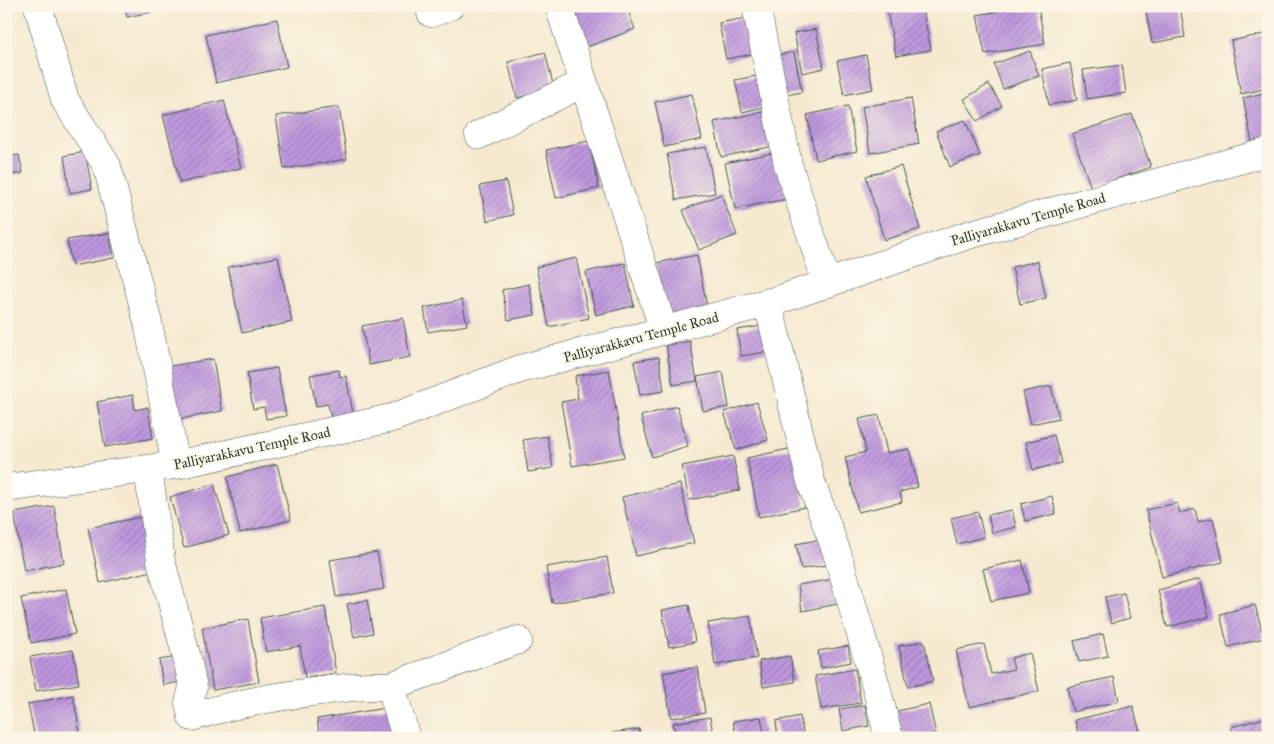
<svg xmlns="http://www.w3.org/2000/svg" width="1274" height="744" font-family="'IM FELL Great Primer',serif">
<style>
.building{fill:url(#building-hatch)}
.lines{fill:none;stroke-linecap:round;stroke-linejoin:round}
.minor-casing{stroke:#3f574b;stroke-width:29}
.minor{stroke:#fff;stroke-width:28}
.labels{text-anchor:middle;stroke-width:4;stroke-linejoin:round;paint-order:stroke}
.street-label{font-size:14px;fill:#1f3d34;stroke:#fcf5e5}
</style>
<defs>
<pattern id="building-hatch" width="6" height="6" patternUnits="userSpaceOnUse" patternTransform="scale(1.25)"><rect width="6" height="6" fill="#bf98df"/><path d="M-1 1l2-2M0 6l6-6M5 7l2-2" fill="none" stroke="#9b7db6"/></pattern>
</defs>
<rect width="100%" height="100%" fill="#fcf5e5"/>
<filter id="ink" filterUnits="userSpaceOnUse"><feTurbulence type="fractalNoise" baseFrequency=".02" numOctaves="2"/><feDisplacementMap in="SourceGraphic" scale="10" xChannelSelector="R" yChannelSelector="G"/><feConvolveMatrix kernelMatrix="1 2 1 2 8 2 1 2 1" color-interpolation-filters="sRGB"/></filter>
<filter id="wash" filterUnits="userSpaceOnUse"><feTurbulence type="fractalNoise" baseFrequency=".0096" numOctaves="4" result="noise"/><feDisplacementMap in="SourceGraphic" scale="20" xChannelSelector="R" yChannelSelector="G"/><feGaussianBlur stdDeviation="1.12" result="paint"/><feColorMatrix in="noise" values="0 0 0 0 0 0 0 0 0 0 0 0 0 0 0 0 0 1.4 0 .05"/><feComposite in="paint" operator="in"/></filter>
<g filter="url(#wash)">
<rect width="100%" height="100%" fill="#f6e9d0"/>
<g id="blocks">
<path class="building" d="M124,6H150L151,12L127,17Z
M562,6H626L635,29L579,50Z
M886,6H922L931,50L896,56Z
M1025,6H1038L1045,44L985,54L977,15Z
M1145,6H1180L1185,37L1152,43Z
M746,18L753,54L726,59L719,23Z
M277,19L287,67L216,83L206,35Z
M816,29L824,68L802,73L794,33Z
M1263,34L1268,55V88L1241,94L1231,41Z
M1030,51L1039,76L1003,89L994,64Z
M545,52L554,88L517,98L508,62Z
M794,52L802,92L781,96L773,56Z
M866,55L873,89L844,95L837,61Z
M1070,63L1077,100L1049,105L1042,69Z
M1122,65L1126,93L1087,99L1083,70Z
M757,76L764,107L742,112L735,80Z
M989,84L1002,106L977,121L964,99Z
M1268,92V138L1252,142L1243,98Z
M692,94L702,139L664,147L655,102Z
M911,98L919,144L870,153L862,107Z
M224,100L241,168L180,183L163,115Z
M848,106L857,151L816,160L807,115Z
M339,107L347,159L284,169L276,116Z
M772,110L779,145L721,157L714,122Z
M1132,114L1151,167L1091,188L1072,134Z
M965,120L980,155L950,167L936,131Z
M589,141L599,188L556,198L546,150Z
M706,147L715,193L676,200L667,154Z
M85,152L92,189L70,193L64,156Z
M777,152L787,199L735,209L725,163Z
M19,155L23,173L6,176V157Z
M901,166L920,229L884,240L866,176Z
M506,181L513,215L487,221L480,186Z
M721,194L737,235L699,250L683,210Z
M109,233L114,258L72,266L67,240Z
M697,255L708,312L667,320L656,263Z
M278,257L292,322L242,333L228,267Z
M576,258L589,318L549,327L536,267Z
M1038,261L1046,298L1020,304L1012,267Z
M625,263L634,306L596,315L586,272Z
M529,284L535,315L508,320L502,290Z
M462,300L467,325L428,332L424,308Z
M403,318L410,357L369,365L362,326Z
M762,326L767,352L741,356L737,330Z
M690,341L697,381L673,385L666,345Z
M659,357L664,391L640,395L634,361Z
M213,359L222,411L180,419L170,366Z
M277,368L286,416L266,419L264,407L253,409L247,373Z
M339,370L340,377L346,376L353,413L331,418L328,404L316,406L310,375Z
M609,370L624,457L572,466L561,402L578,399L575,376Z
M723,372L729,407L703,411L697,377Z
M1051,386L1059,418L1031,424L1023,392Z
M133,395L135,410L148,407L153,438L105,447L97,402Z
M757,402L768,440L736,450L724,412Z
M677,406L688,446L652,457L641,416Z
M879,415L887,453L909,449L918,487L900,492L902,502L858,512L845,457L866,452L859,419Z
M1054,435L1061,463L1033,470L1026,442Z
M547,436L553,468L528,472L523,440Z
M793,448L805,507L759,517L747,458Z
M733,456L740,490L689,500L682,466Z
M277,464L291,520L240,533L227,477Z
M214,484L229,535L184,548L170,497Z
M680,484L694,543L636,556L622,497Z
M1052,496L1056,514L1025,521L1021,504Z
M1177,503L1180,513L1195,509L1198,522L1213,518L1223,562L1162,577L1146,510Z
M54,506L64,563L24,571L14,513Z
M1012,510L1016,527L992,533L988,515Z
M978,512L984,537L957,544L951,518Z
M141,517L152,571L100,583L88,528Z
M822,539L827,565L801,569L796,544Z
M377,552L384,589L336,597L330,560Z
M607,557L613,593L552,603L546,567Z
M1022,560L1029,593L991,601L983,569Z
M834,579L838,604L802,611L798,585Z
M1200,579L1209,617L1167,627L1158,590Z
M66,589L75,634L31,643L21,598Z
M1124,593L1130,618L1111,623L1105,597Z
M367,600L373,633L354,637L347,604Z
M689,605L695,642L669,647L662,610Z
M1255,605L1264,638L1228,647L1220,614Z
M325,607L336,673L305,678L300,646L266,652L260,618Z
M750,616L757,658L715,665L708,623Z
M248,619L259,682L213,690L202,628Z
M1103,634L1108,656L1079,662L1074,641Z
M924,641L933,681L908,687L899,646Z
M984,644L991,674L1014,669L1011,658L1030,653L1039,691L969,707L956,650Z
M848,646L851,662L821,668L818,651Z
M73,650L79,684L36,691L30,657Z
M183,656L187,681L163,685L159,660Z
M790,656L795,682L763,687L759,661Z
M698,667L705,713L671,718L663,673Z
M855,669L861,703L821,709L815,676Z
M1114,677L1119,701L1073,712L1067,687Z
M73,695L81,738H35L28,704Z
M929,704L937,738H903L897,711Z
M865,705L869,726L843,731L839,709Z
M1133,706L1140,733L1121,738H1079L1075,720Z
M392,707L398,738H320L317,719Z
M800,716L804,738H778L776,721Z
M710,717L714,738H676L673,723Z
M761,717L765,738H736L733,721Z
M1268,717V738H1234L1231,727Z
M639,729L640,738H613L612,733Z"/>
</g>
</g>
<g filter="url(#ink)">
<use href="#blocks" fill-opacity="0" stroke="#3f574b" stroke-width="1"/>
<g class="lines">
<defs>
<path id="minor" d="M38,6L65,100L107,166L148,323L176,465
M559,6L664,331
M756,6L788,165L827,283
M431,13L450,6
M479,135L583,83
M768,303L811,482L837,553L876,686L889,738
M148,469L161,561L187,658L193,687L189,703L192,717C237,703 283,695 329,690C350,687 370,685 391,686L406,738
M6,488L176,465L392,418L520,369L781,299L968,235L1268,152
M391,686L518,640"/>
</defs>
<use href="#minor" class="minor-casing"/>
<use href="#minor" class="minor"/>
</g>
</g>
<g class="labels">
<g class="street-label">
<text transform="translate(1028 219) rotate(-16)" y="5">Palliyarakkavu Temple Road</text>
<text transform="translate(641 337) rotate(-15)" y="5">Palliyarakkavu Temple Road</text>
<text transform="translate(252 448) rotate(-12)" y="5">Palliyarakkavu Temple Road</text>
</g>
</g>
<rect width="1274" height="744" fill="none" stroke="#fcf5e5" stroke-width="25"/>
</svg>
